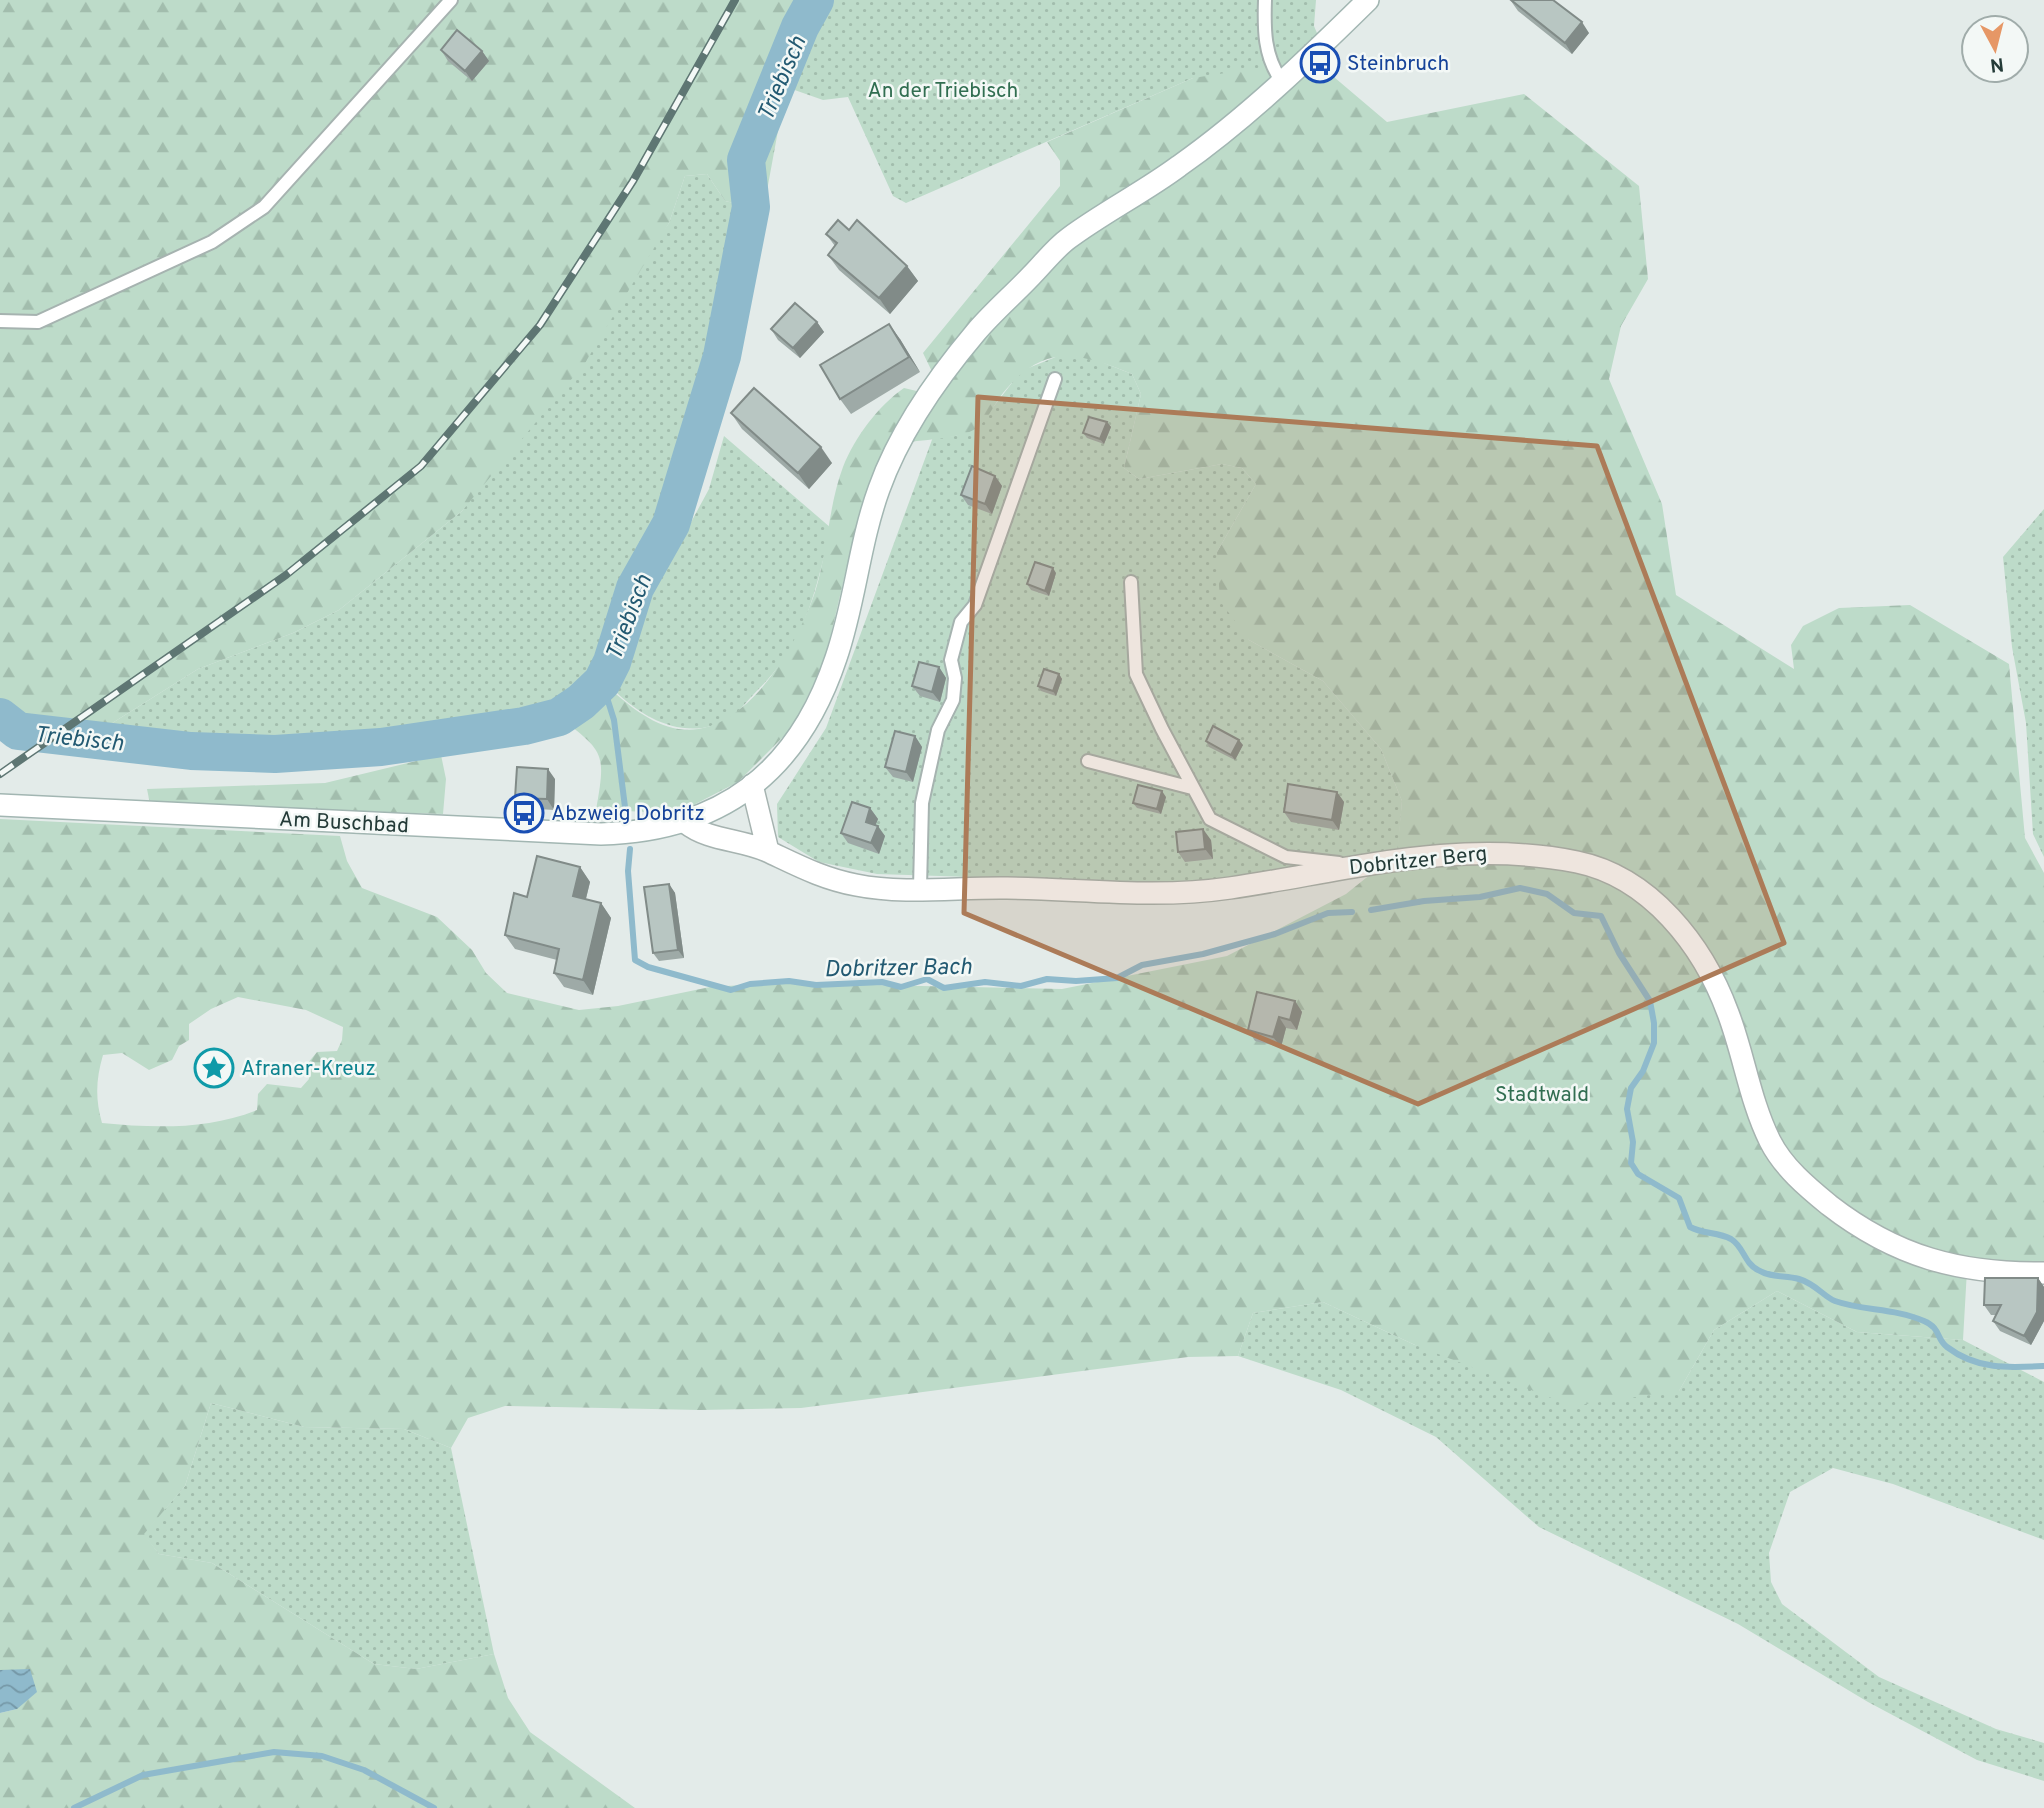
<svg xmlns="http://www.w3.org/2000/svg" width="2044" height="1808" font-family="Overpass,sans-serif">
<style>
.green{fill:url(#green-dots)}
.forest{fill:url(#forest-firs);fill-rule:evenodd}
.water{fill:url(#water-waves)}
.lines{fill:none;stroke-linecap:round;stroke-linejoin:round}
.stream{stroke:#8fbacc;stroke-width:6}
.river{stroke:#8fbacc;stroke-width:38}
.lane-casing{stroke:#a6b3b0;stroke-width:16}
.street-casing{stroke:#a6b3b0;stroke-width:24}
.secondary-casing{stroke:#a2b6b2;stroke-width:24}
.lane{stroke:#fff;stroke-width:12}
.street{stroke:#fff;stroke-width:21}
.secondary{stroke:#fff;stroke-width:21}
.rail-casing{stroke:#5e7673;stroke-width:8}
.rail{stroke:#f3f8f6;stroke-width:5;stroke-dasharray:16;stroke-linecap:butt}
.wall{fill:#9eaaa7}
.shaded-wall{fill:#818b88}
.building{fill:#b8c6c2;stroke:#818b88;stroke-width:2}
.marked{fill:#ac7b58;fill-opacity:0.2;stroke:#ac7b58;stroke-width:5;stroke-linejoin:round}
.labels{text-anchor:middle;stroke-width:5;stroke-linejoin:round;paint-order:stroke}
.transit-label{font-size:21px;fill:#164399;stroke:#f3f8f6;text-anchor:start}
.park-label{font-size:21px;fill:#316e51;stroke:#f3f8f6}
.street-label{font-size:21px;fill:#243b38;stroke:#f3f8f6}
.culture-label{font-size:21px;fill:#0d838f;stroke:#f3f8f6;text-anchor:start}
.water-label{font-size:23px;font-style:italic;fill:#235a72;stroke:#f3f8f6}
</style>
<defs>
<pattern id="green-dots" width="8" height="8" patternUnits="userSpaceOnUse" patternTransform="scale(1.75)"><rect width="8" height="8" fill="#bddbc9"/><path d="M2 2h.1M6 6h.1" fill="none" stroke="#a2bdad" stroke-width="1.8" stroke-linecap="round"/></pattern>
<pattern id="forest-firs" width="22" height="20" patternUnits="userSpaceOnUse" patternTransform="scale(1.75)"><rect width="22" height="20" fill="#bddbc9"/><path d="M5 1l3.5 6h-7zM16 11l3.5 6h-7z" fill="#a2bdad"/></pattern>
<pattern id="water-waves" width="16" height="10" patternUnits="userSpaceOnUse" patternTransform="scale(1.75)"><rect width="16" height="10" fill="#8fbacc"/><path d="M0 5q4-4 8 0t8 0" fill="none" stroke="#7598a7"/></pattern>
</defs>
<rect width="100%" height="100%" fill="#e3ebe9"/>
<path class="green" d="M820,0H1316L1314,26L1322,45L1281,80L1193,78L906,203L893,196L848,97L823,100L786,87Z
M707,174L725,201L751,207L722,356L671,524L635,588L612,662L602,682L581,702L559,717L524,726L381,747L275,754L191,751L87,739L198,669L293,633L339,610L462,511L669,223L685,176Z
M1063,354L1094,359L1132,374L1141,394L1124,468L1139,479L1222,464L1242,468L1256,484L1217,552L1249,640L1323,681L1381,749L1402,801L1398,849L1229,878L1162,883L877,874L819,862L778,837L777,804L826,728L933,437L955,436L978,427L1021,371Z
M724,436L831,528C822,564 814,602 798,635C788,657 770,678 753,695C746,702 739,712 731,717C691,743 646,721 616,692L626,672L629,650L650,598L709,489Z
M2044,509V857L2033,834L2026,723L2012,647L2003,557Z
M1777,1291L1857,1332L1963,1340L2044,1382V1540L1893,1484L1833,1468L1790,1492L1769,1553L1771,1582L1782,1604L1879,1677L1996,1729L2044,1743V1781L1977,1760L1868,1702L1738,1624L1539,1527L1436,1437L1341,1390L1238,1356L1253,1313L1323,1302L1415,1345L1679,1391L1714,1330Z
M211,1403L304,1427L404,1429L451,1448L494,1654L416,1669L374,1664L212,1563L159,1554L143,1534L185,1486Z"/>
<path class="forest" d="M0,0H820L786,87L766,196L751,207L725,201L707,174L685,176L669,223L585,363L462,511L339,610L293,633L198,669L87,739L18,731L0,717Z
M1308,55L1387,122L1524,94L1639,186L1648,279L1621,326L1609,379L1662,504L1676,595L1794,669L1791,645L1803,626L1839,608L1910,605L2009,664L2025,838L2044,873V1263L1967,1270L1963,1340L1857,1332L1777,1291L1714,1330L1679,1391L1572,1406L1415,1345L1323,1302L1253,1313L1238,1356L1188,1357L801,1408L700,1410L505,1406L468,1418L451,1448L404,1429L304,1427L211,1403L185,1486L144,1534L159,1554L212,1563L374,1664L416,1669L494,1654L508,1698L530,1732L635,1808H0V1713L17,1709L0,1670V819L340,836L347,861L362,888L437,917L472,950L486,973L507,993L579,1010L618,1006L710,987L776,983L1062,989L1227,956L1346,894L1397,853L1402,801L1381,749L1323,681L1249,640L1220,601L1217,552L1256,484L1242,468L1222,464L1139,479L1124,468L1141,394L1132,374C1077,352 1044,343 1003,393C995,403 987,421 977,428C959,440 920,439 898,444L938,384L923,353L1060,186V161L1047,142L1193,78L1271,66L1282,80ZM238,997L306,1010L343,1027L342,1040L337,1051L317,1052L307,1064L309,1079L301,1088L267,1084L258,1094L257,1110C207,1130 154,1128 102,1123C95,1098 96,1079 103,1055L122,1053L149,1070L172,1060L179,1046L189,1040V1024L211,1009Z
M904,388L925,393L889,445L856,527L825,660L793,727L738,782L678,813L596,810C606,753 605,752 559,717L602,682C623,700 645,721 673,728C742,744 797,646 815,592C828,551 828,507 843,467C855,437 878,406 904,388Z
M441,755L446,779L443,814L150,804L147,789L325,783Z"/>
<path class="water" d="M30,1669L37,1692L17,1709L0,1713V1670Z"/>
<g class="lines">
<path class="stream" d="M602,682L614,720L625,807
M0,734L18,731
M630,849L628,871L635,960L648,967L731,990L750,984L789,981L816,985L882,982L901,987L927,979L944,988L985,982L1021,986L1047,979L1076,981L1117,978L1142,965L1203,954L1275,934L1328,913L1352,912
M1371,910L1424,901L1480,897L1520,888L1547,894L1574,913L1601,916L1619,953L1650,1001L1654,1023V1043L1643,1071L1631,1088L1627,1109L1633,1142L1631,1163L1638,1174L1679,1198L1690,1227C1703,1234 1718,1232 1731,1239C1744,1247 1744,1263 1758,1270C1771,1278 1785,1275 1799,1279C1816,1284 1824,1297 1835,1301C1863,1311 1894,1308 1924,1321C1941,1328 1936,1339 1947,1347C1977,1370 2009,1368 2044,1366
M74,1808L143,1775L274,1752L322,1756L364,1770L434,1808"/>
<path class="river" d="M0,717L18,731L191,751L275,754L381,747L524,726L559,717L581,702L602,682L612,662L635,588L671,524L722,356L751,207L746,160L800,27L815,0"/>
<defs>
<path id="lane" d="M1265,0C1264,29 1264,56 1281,80
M0,321L38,322L212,242L264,207L451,0
M1131,582L1136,674L1162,729L1210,819L1286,857L1339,863
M1088,761L1192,788
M920,888L922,803L938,730L953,700L955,678L951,660L961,622L975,605L1055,379"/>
<path id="street" d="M752,785L768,851
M686,823C709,841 740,839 767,851C797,865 823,879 856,885C905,895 958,887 1007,888C1082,889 1155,899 1230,888C1346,871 1458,838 1577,862C1650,877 1703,945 1728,1013C1744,1055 1750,1101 1770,1141C1783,1167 1807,1187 1829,1205C1896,1257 1960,1274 2044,1273"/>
<path id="secondary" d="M0,805L601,834C722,831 798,772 836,658C855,603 859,544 879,489C899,433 938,377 976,332C993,312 1013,295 1031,276C1043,264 1055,248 1069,238C1104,212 1144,192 1179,166C1247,118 1309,58 1368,0"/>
</defs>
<use href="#lane" class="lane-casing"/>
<use href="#street" class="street-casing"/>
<use href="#secondary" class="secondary-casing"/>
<use href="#lane" class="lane"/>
<use href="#street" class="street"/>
<use href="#secondary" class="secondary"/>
<defs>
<path id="rail" d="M0,774L286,575L421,466L540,325L633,181L735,0"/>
</defs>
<use href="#rail" class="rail-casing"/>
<use href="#rail" class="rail"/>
</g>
<path class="wall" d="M1511,1L1589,33L1572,54L1518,11Z
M441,50L482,51L489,61L472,81L448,61Z
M849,230L907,266L918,281L890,314L839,270L828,255L835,246L826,234Z
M817,322L824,332L800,358L778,340L771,329Z
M900,339L920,372L851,414L840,399Z
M731,413L832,463L809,489L742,429Z
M1107,422L1111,427L1104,444L1087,438L1083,433Z
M995,476L1002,486L992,514L968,505L961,495Z
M1056,573L1049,596L1031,590L1027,584Z
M939,667L946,678L940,702L920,696L912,686Z
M1059,674L1062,679L1056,696L1041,691L1038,686Z
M915,736L922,747L913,782L893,777L885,767Z
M1206,741L1243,745L1235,760L1209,747Z
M555,779L554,810L522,808L515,798Z
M1337,792L1344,802L1339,830L1291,822L1284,812Z
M1166,797L1161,814L1137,808L1133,803Z
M870,808L878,819L875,825L885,836L879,854L848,843L841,833Z
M1211,840L1213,859L1185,862L1178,852Z
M580,867L590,882L586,899L601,903L611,918L593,995L564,987L554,973L557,960L515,949L505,935L527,897Z
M669,884L675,893L684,958L659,961L653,953Z
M1295,1001L1302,1012L1297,1030L1286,1028L1281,1047L1255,1041L1248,1030Z
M2038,1278L2044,1287V1321L2031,1345L2000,1331L1993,1321L1997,1315H1991L1984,1305Z"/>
<path class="shaded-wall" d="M1582,22L1589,33L1572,54L1565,43Z
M482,51L489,61L472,81L465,71Z
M907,266L918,281L890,314L879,298Z
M817,322L824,332L800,358L793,348Z
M889,324L900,339L920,372L909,357Z
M1107,422L1111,427L1104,444L1100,439Z
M821,447L832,463L809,489L798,473Z
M995,476L1002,486L992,514L985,504Z
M1053,568L1056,573L1049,596L1045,591Z
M939,667L946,678L940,702L932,692Z
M1059,674L1062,679L1056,696L1053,691Z
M915,736L922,747L913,782L906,772Z
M1239,740L1243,745L1235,760L1231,755Z
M548,769L555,779L554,810L547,799Z
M1162,791L1166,797L1161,814L1157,809Z
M1337,792L1344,802L1339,830L1332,820Z
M870,808L878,819L873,832L866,822Z
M878,826L885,836L879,854L871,843Z
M1203,829L1211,840L1213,859L1205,849Z
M580,867L590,882L583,910L573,896Z
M669,884L675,893L684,958L678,950Z
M601,903L611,918L593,995L583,980Z
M1295,1001L1302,1012L1297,1030L1290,1020Z
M1279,1017L1286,1028L1281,1047L1273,1037Z
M2038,1278L2044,1287V1321L2031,1345L2024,1336Z"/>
<path class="building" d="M1511,0H1553L1582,22L1565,43Z
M457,30L482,51L465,71L441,50Z
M838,220L849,230L857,220L907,266L879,298L828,255L837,243L826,234Z
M795,303L817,322L793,348L771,329Z
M889,324L909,357L840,399L820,365Z
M754,388L821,447L798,473L731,413Z
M1089,417L1107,422L1100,439L1083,433Z
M972,466L995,476L985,504L961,495Z
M1035,562L1053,568L1045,591L1027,584Z
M919,662L939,667L932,692L912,686Z
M1044,669L1059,674L1053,691L1038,686Z
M1213,726L1239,740L1231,755L1206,741Z
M895,731L915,736L906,772L885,767Z
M517,767L548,769L547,799L515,798Z
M1288,784L1337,792L1332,820L1284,812Z
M1138,785L1162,791L1157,809L1133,803Z
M852,802L870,808L866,822L878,826L871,843L841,833Z
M1203,829L1205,849L1178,852L1176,832Z
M537,856L580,867L573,896L601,903L583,980L554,973L559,949L505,935L514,893L527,897Z
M669,884L678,950L653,953L644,887Z
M1257,992L1295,1001L1290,1020L1279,1017L1273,1037L1248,1030Z
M1985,1278H2038L2037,1312L2024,1336L1993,1321L2001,1305H1984Z"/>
<path class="marked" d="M978,397L1597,446L1784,943L1418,1104L964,913Z"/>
<defs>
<symbol id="bus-ring" viewBox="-11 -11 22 22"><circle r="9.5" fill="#f3f8f6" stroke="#1a4fb4" stroke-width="1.5"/><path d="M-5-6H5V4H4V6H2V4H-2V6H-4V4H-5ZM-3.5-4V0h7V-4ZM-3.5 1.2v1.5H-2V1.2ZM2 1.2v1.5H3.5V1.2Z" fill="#1a4fb4"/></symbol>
<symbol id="sight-ring" viewBox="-11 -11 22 22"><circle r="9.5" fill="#f3f8f6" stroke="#0f9aa8" stroke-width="1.5"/><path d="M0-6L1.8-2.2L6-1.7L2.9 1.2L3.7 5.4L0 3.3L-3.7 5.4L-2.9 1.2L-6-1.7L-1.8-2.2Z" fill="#0f9aa8"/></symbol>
</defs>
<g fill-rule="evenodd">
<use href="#bus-ring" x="1298" y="41" width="44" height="44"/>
<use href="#bus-ring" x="502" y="791" width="44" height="44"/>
<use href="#sight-ring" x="192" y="1046" width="44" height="44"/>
</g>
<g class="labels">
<g class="transit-label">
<text x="1347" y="70">Steinbruch</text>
<text x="551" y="820">Abzweig Dobritz</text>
</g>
<g class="park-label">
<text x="943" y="97">An der Triebisch</text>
<text x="1542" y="1101">Stadtwald</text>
</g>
<g class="street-label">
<text transform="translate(344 822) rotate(3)" y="7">Am Buschbad</text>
<text transform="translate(1418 860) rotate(-6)" y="7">Dobritzer Berg</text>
</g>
<g class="culture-label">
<text x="241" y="1075">Afraner-Kreuz</text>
</g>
<g class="water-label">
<text transform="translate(781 78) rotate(-67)" y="8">Triebisch</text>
<text transform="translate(628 617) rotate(-69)" y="8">Triebisch</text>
<text transform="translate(79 738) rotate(6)" y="8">Triebisch</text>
<text transform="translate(898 967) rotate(-1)" y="8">Dobritzer Bach</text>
</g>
</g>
<g transform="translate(1995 49) rotate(173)"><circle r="33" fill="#f3f8f6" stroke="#a0acaa" stroke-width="2"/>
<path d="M0-5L12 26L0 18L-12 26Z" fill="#e69766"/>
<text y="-10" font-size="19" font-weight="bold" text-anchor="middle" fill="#243b38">N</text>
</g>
</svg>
